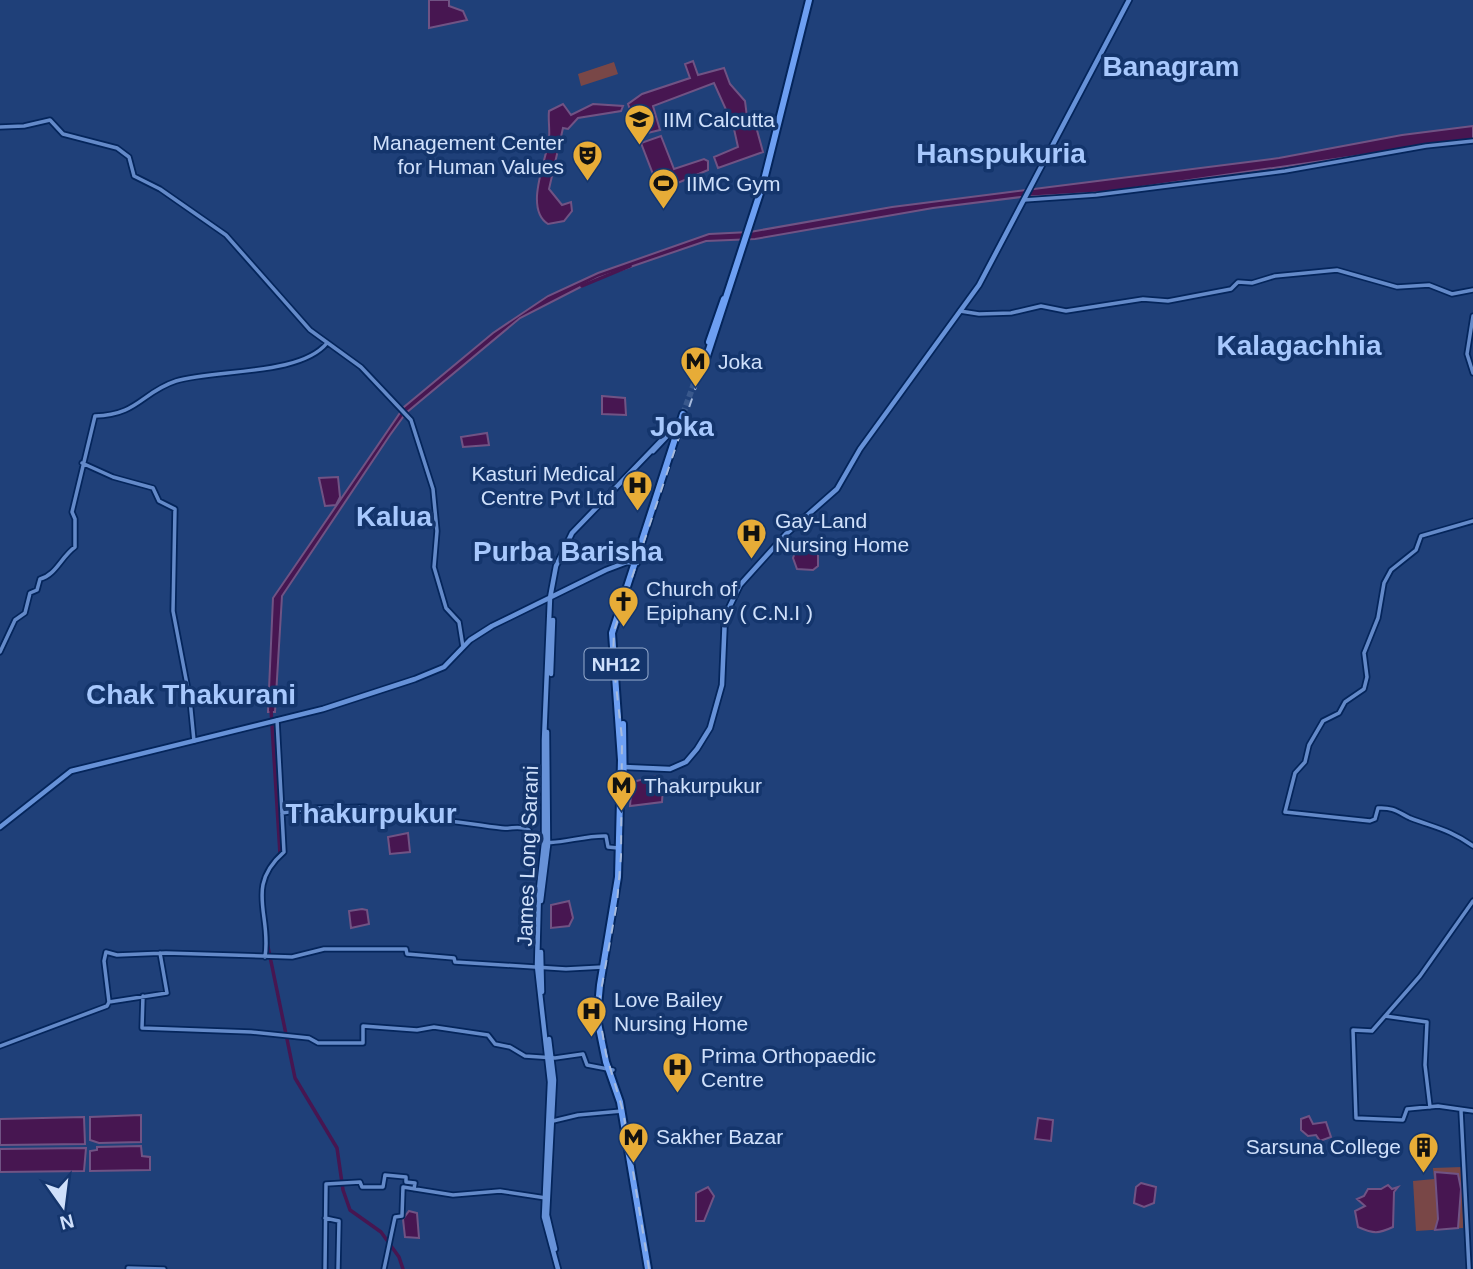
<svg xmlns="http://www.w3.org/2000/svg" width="1473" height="1269" font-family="Helvetica,sans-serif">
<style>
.green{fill:#794747}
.water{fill:#471651;stroke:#705384;stroke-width:2}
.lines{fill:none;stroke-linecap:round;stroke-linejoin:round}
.canal{stroke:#471651;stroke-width:3.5}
.trunk-tunnel{stroke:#39588c;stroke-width:6;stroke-dasharray:6 3;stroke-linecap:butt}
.tertiary-casing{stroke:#04255b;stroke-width:7}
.secondary-casing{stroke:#04255b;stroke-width:8}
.trunk-casing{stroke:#04255b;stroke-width:10}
.tertiary{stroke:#648ac9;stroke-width:3.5}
.secondary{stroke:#6792d8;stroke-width:4.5}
.trunk{stroke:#6d9ff2;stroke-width:6}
.rail{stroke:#a7bbdd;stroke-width:2;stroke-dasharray:9 9;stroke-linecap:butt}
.labels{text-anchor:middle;stroke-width:7;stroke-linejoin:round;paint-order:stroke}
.shield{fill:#14356c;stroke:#97add0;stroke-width:2}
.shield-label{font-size:19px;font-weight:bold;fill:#cfe0fb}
.poi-label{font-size:21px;fill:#cfe0fb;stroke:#14356c;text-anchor:start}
.street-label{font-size:21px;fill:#cfe0fb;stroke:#14356c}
.district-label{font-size:28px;font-weight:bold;fill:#a7c8fd;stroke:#14356c}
</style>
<rect width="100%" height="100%" fill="#1f4079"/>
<path class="green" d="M614,62L618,74L581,86L578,74Z
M1462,1167L1463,1228L1416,1231L1413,1181L1434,1179L1433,1168Z"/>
<path class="water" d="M429,0H449V6L463,11L467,20L429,28Z
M693,61L698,75L724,68L730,84L745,101L747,117L732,123L714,83L653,106L660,130L639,135L628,104L642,94L690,78L685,64Z
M593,104L623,106L621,111L578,118L568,129L563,128L549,189L562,205L571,202L572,211L564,221L548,224C524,209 546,161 549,139C550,129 548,120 549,111L563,104L571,115Z
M755,123L763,152L718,168L714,157L738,147L734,129Z
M1473,126V139L1107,192L1021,197L933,208L755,239L706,241L598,278L520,318L406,413L390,435L282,596L275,712H268L273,598L404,407L493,333L548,296L598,273L709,234L750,232L892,207L1279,158L1402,135Z
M661,136L674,169L704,159L708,161V170L666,188L658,187L641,143Z
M602,396L625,398L626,415L602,414Z
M487,433L489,445L463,447L461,437Z
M338,477L340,497L336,505L325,506L319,478Z
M799,542L818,543V566L813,570L797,569L793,558Z
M657,776L659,785L663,786L662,802L630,806L632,782Z
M408,833L410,852L390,854L388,837Z
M569,901L573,918L569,926L551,928V905Z
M362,909L367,910L369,924L351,928L349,911Z
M141,1115V1142L99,1143L90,1140V1117Z
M1309,1116L1313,1124L1326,1122L1331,1137L1320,1141L1316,1135L1308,1136L1301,1130V1119Z
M84,1117L85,1144L0,1145V1119Z
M1038,1118L1053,1120L1051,1141L1035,1139Z
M141,1146L142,1156L150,1157V1170L90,1171V1151L97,1150V1147Z
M86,1148L84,1171L0,1172V1149Z
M1435,1172L1458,1174L1461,1189L1458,1228L1435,1230L1438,1219Z
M1141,1183L1156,1187L1154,1203L1144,1207L1134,1203L1136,1187Z
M1388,1185L1392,1189L1398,1187L1394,1192L1393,1227C1378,1234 1374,1234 1358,1227L1355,1211L1365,1206L1357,1199L1364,1196L1368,1189H1381Z
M708,1187L714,1196L704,1221H696V1193Z
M409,1211L417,1213L419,1238L405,1237L403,1219Z"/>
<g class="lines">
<path class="canal" d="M582,286L630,266
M271,709L280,854L277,858
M267,942L295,1078L337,1148L343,1190L350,1210L381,1232L399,1257L403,1269"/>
<path class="trunk-tunnel" d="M683,414L701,364"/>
<defs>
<path id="tertiary" d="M0,127L24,126L50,120L63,134L117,148L129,157L134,176L160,189L226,235L310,330L361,367L411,420L433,489L437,531L434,567L446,608L459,622L463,647
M1024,200L1096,195L1285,171L1426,146L1473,141
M960,311L979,314L1011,313L1041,306L1066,311L1143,299L1168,301L1231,289L1238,282L1252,283L1275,276L1337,270L1397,287L1429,285L1452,294L1473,290
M1473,316L1467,354L1473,373
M82,463L113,477L153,488L159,501L175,509L173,611L190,700L194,741
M1473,521L1421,536L1416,550L1391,570L1384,583L1378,618L1364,653L1367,677L1364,689L1345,702L1339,713L1323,721L1309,745L1305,762L1295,773L1285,812L1370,821L1375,819L1378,808C1393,807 1398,812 1410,818C1436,828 1449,829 1473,846
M0,652L15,620L25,613L30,593L37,590L40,579C56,575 61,557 75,547V519L72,512L95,416C138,415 142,392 176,381C216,369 300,376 327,343
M277,720L282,813L316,808L365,807L368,813H396L400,818C435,817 467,824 502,828C511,829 521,825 529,830L531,840C551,848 581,835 606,836L608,847L618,848
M1473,901L1420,976L1372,1031L1353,1030L1356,1118L1403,1120L1407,1109L1438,1106L1473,1111
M265,957C272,915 244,887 284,852L282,814
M143,996L142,1028L251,1032L309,1038L318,1043H363V1026L417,1030L434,1027L488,1035L495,1044L510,1047L525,1056L555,1058L583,1054L587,1065L613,1070
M109,1002L104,961L106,952L117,955L166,953L292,957L324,949H406L407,954L454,958L455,962L566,969L603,967
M1385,1016L1427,1022L1425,1065L1430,1107
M0,1046L107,1006L109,1002L167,993L160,953
M1461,1111L1469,1269
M553,1121L578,1115L622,1111
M325,1218L339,1221L338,1269
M128,1268L164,1269
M325,1269L326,1184L360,1182L362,1187H383L385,1175L406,1177V1182L415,1183L414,1189
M384,1269L395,1217L402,1216L403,1187L453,1195L500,1191L546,1198"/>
<path id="secondary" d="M653,451L670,433L679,434
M551,674L553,620
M624,767L670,769L686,762L697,749L710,728L722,685L725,616L740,585L786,534L837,489L860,449L979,285L1129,0
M0,827L71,771L323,709L415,679L444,667L470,640L492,626L606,570L627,562L637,563
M541,901L548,845L547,732
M541,952L542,992
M549,1039L554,1080L547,1215L555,1249
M558,1269L544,1217L550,1082L537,966L539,889L544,843V740L550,598L556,566L572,533L680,421"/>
<path id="trunk" d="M709,342L724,299
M704,365L763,184L809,0
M623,724L624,800
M648,1269L620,1102L606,1062L597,1018L600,985L618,877L621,760L612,633L683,414"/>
</defs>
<use href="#tertiary" class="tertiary-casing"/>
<use href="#secondary" class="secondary-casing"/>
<use href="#trunk" class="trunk-casing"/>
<use href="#tertiary" class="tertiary"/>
<use href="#secondary" class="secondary"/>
<use href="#trunk" class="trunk"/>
<path class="rail" d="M649,1269L623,1111L606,1054L598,1007L617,903L621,856L622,738L613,659L614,631L704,363"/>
</g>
<defs>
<symbol id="university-pin" viewBox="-11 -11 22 30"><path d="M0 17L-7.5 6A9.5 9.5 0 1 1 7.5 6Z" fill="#e7ac37" stroke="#14356c"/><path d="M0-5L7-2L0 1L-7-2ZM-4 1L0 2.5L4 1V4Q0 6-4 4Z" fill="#111"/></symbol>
<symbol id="theatre-pin" viewBox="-11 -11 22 30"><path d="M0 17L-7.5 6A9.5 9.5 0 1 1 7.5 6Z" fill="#e7ac37" stroke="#14356c"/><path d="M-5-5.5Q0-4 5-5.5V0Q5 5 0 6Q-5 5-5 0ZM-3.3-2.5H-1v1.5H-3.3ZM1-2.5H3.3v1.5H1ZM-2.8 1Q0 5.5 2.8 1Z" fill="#111"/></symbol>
<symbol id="stadium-pin" viewBox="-11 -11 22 30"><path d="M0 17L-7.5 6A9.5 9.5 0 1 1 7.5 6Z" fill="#e7ac37" stroke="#14356c"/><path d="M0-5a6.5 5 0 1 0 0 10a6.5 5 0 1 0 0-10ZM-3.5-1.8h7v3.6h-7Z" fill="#111"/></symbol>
<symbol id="metro-pin" viewBox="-11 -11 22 30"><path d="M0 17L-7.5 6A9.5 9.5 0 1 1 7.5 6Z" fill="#e7ac37" stroke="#14356c"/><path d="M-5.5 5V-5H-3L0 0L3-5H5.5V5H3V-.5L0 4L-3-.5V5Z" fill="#111"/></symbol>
<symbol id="hospital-pin" viewBox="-11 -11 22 30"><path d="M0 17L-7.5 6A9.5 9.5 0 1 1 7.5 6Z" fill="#e7ac37" stroke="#14356c"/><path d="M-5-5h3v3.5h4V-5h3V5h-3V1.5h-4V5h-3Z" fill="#111"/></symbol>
<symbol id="church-pin" viewBox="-11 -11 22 30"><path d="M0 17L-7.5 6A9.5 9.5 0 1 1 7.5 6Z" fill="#e7ac37" stroke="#14356c"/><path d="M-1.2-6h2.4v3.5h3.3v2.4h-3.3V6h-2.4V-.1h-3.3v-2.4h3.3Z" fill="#111"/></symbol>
<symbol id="building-pin" viewBox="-11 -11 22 30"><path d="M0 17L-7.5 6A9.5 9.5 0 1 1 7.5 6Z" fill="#e7ac37" stroke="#14356c"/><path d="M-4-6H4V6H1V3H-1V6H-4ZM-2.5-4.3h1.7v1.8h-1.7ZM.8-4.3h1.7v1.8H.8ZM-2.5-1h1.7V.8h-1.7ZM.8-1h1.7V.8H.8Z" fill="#111"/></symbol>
</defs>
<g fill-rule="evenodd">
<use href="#university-pin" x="622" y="102" width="35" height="47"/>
<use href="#theatre-pin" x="570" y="138" width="35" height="47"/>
<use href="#stadium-pin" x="646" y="166" width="35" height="47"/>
<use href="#metro-pin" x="678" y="344" width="35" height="47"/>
<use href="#hospital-pin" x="620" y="468" width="35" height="47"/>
<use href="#hospital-pin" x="734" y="516" width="35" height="47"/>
<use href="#church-pin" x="606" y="584" width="35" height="47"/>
<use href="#metro-pin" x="604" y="768" width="35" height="47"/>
<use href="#hospital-pin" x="574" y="994" width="35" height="47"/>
<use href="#hospital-pin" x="660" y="1050" width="35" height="47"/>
<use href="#metro-pin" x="616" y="1120" width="35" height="47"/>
<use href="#building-pin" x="1406" y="1130" width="35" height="47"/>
</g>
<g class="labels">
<rect class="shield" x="584.5" y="648.5" width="63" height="31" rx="5"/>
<g class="shield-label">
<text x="616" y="671">NH12</text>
</g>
<g class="poi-label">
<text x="663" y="127">IIM Calcutta</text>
<text x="564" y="150" text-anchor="end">Management Center<tspan x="564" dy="24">for Human Values</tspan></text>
<text x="686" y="191">IIMC Gym</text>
<text x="718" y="369">Joka</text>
<text x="615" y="481" text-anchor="end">Kasturi Medical<tspan x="615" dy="24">Centre Pvt Ltd</tspan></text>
<text x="775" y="528">Gay-Land<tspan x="775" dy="24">Nursing Home</tspan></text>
<text x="646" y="596">Church of<tspan x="646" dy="24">Epiphany ( C.N.I )</tspan></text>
<text x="644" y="793">Thakurpukur</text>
<text x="614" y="1007">Love Bailey<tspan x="614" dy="24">Nursing Home</tspan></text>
<text x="701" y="1063">Prima Orthopaedic<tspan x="701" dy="24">Centre</tspan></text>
<text x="656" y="1144">Sakher Bazar</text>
<text x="1401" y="1154" text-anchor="end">Sarsuna College</text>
</g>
<g class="street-label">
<text transform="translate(528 856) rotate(-88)" y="7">James Long Sarani</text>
</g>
<g class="district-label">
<text x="1171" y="76">Banagram</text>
<text x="1001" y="163">Hanspukuria</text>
<text x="1299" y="355">Kalagachhia</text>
<text x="682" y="436">Joka</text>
<text x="394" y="526">Kalua</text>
<text x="568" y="561">Purba Barisha</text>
<text x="191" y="704">Chak Thakurani</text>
<text x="371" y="823">Thakurpukur</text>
</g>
</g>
<g transform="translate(63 1206) rotate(166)" stroke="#14356c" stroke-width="5" paint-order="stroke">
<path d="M0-5L12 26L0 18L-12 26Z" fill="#cfe0fb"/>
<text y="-10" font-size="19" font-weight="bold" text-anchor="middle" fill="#cfe0fb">N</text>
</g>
</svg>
